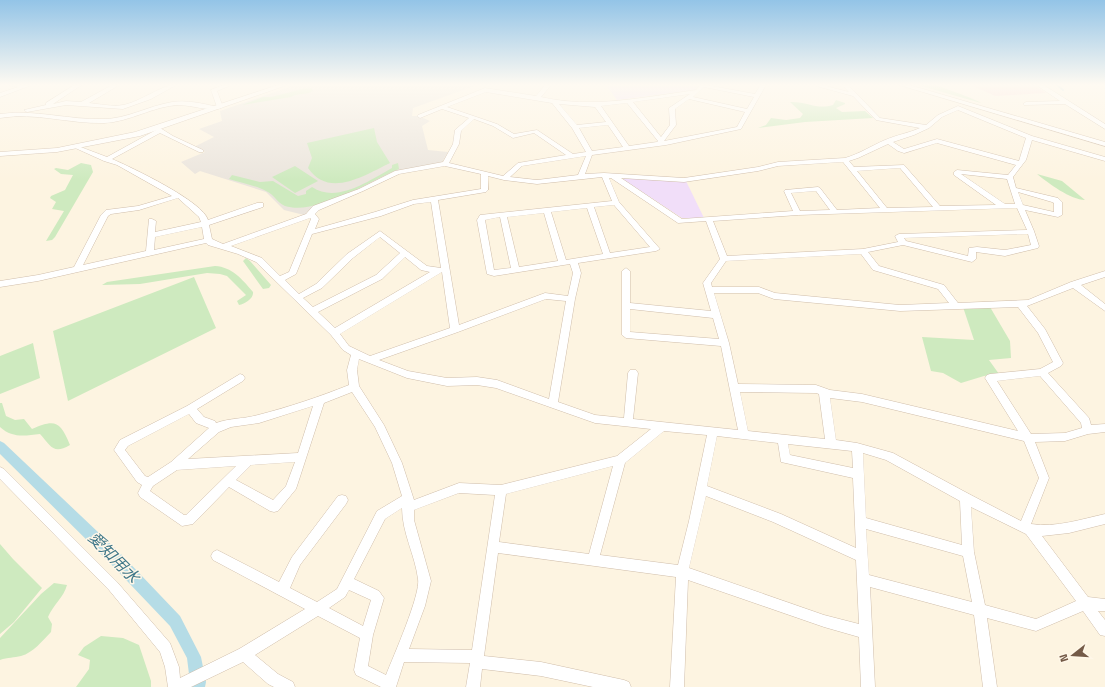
<svg xmlns="http://www.w3.org/2000/svg" width="1105" height="687" font-family="'Titillium Web','Noto Sans JP',sans-serif">
<style>
.industrial{fill:#ebe5dd}
.education{fill:#f1def9}
.medical{fill:#fbd4d6}
.green{fill:#ceeabf}
.lines{fill:none;stroke-linecap:round;stroke-linejoin:round}
.stream{stroke:#9bcbd8;stroke-width:2}
.canal{fill:#b5dce6;fill-rule:evenodd}
.minor-casing{stroke:#d0beab;stroke-width:1}
.tertiary-casing{stroke:#d0beab;stroke-width:1}
.minor{fill:#fff;fill-rule:evenodd}
.tertiary{fill:#fff;fill-rule:evenodd}
.labels{text-anchor:middle;stroke-width:3;stroke-linejoin:round;paint-order:stroke}
.near-water-label{font-size:16px;font-style:italic;fill:#417889;stroke:#fff7e8}
</style>
<rect width="100%" height="100%" fill="#fdf4e1"/>
<path class="industrial" d="M298,84H480L413,108L412,116H419L430,121L422,126L428,150L448,152L441,164L394,171L357,190L314,206L304,215L284,210L266,192L200,171L195,174L181,162L205,152L194,147L214,137L199,129L222,121L220,111Z"/>
<path class="education" d="M605,84H700L695,90L617,100Z
M624,178L686,181L704,218H682L624,180Z"/>
<path class="medical" d="M969,84H1033L1046,93L995,96Z"/>
<path class="green" d="M914,84C920,84 925,83 930,84C935,84 978,100 981,103Z
M302,89L311,88L313,91C306,96 299,92 291,97L242,105L263,97H271Z
M836,100L845,103V104L836,108L842,112L865,111L873,118L805,122L758,128L766,125L771,118L786,120L800,118L803,114L790,102C807,101 816,110 833,105Z
M374,128L377,142L390,163C365,175 329,199 308,168L312,158L307,143Z
M81,163L91,165L93,172L55,237L52,240L46,241L64,211L52,209L56,202L50,198L51,196L65,190L73,175L61,174L54,169L56,168L68,170Z
M398,163L399,169C369,181 316,216 285,206C277,203 274,194 266,191C255,185 241,183 229,179L232,175L260,182L273,181L298,196L306,194V191L312,187C337,204 370,180 392,168V165Z
M295,166L318,181L295,193L272,177Z
M1037,174L1062,181L1085,200C1071,200 1048,183 1037,174Z
M246,258L250,261L271,285L269,288L263,289L243,261Z
M215,266C232,267 242,279 253,292C254,298 245,304 239,305L237,301L246,295L227,276L220,274L207,273L140,284L102,285L107,282Z
M194,277L216,328L68,401L53,331Z
M963,307H990L1010,341L1011,358L989,360L999,374L984,376L961,383L943,373L931,371L922,337L974,340Z
M33,343L40,378L0,394V356Z
M0,403H2L6,416L15,420L24,419L32,429C55,419 60,421 70,445C53,455 51,446 40,434C24,436 12,438 0,427Z
M0,544L13,559L42,588L14,622L0,634Z
M54,583L67,585C64,597 53,605 48,617L52,624L51,632C43,640 33,653 21,656C14,658 8,657 0,660V638L41,594Z
M101,636L123,638L139,645L151,681V687H76L89,669L90,660L78,655L84,647Z"/>
<g class="lines">
<path class="stream" d="M1056,84L1063,90"/>
<path class="canal" d="M0,441L4,443L119,552L180,616L201,657L206,682L205,687H189L190,682L187,658L170,626L109,562L0,454Z"/>
<defs>
<path id="minor" d="M5,84H34L0,97V93L18,87Z
M76,84H83L53,104L66,101L81,102L114,84H121L89,103C99,104 113,107 123,105C140,102 165,83 178,84L151,99L123,109L66,105L27,112L24,110L46,105V103Z
M226,84H234L217,91L223,107C214,113 191,105 179,105C153,106 130,122 104,123C68,124 36,112 0,118V114C35,109 68,120 103,119C127,119 148,106 172,102C186,100 202,103 217,107L211,90Z
M546,84H552L541,97C592,109 645,97 696,90L701,84L755,94L761,84L766,85L741,129L666,145L592,155L585,174L604,173L684,178L758,167L778,162L845,158C859,154 871,146 885,140C896,135 909,133 920,128L876,120L853,96L809,84H818L849,92L841,84H847L880,118L926,125L938,115L958,106L1032,136L1105,157V161L1032,140L1026,160L1013,177L1016,188L1058,198L1062,202V215L1058,217L1025,210L1034,231L1039,246L1038,248L1005,256L976,252V259L972,262L903,245L868,252L879,266L944,285L958,303L1028,300L1071,282L1105,271V277L1081,285L1105,304V311L1073,288L1027,306L1045,329L1063,363L1061,366L1048,373L1089,418L1091,425L1105,424V432L1088,434L1065,441L1035,442L1049,478L1031,524C1056,528 1082,519 1105,514V524L1069,533L1042,536L1088,597L1105,599V611H1098L1105,620V636L1100,635L1083,611L1036,631L987,618L997,687H983L974,615L870,587L875,687H861L859,637L824,627L688,580L684,687H670L676,577L498,553L484,656L541,662L624,680L629,682L631,687H593L541,676L482,669L480,687H466L470,663L404,662L396,687H381L356,675L354,670L360,638L318,616L255,655L278,674L293,682L295,687H274L268,684L243,662L191,687H168L165,667L160,652L109,590L0,479V467L4,469L117,582L170,643L179,667L180,678L239,649L305,609L213,560L211,556L213,552L217,550L221,552L279,582L292,557L338,496L342,495L346,496L348,500L346,504L300,565L290,588L317,602L337,589L377,511L402,496L392,463L375,427L352,392L324,403L296,489L278,511L274,512L270,511L229,487L193,524L182,526L140,497L138,493L142,485L137,482L114,450L120,440L187,406L240,374L243,375L245,378L243,381L197,409L204,417L215,421L216,423C230,418 244,419 258,415C289,407 319,397 349,385L347,370L351,355L343,350L331,335L256,262L238,254L208,245L206,243L38,281L0,287V281L38,275L74,267L101,215L106,210L138,206L172,196L117,165L104,161L73,147L78,146L107,157L156,130L154,128L157,126L173,136L203,150V152H199L160,133L112,159C131,167 204,202 208,220L257,203H263V207L209,225L212,239L223,244L306,214L313,206L359,189L395,171L443,162L453,144L455,130L469,118L442,109L420,118L417,116L418,115L485,88L536,96ZM704,87L754,97L747,109L693,97ZM486,92L552,103L572,128L586,152L573,154L537,130L514,134L497,124L447,107ZM690,94L669,108L670,125L661,137L633,102ZM689,99L745,112L737,127L664,141L676,125L675,109ZM627,103L658,141L657,142L629,146L601,106ZM559,104L595,107L606,122L577,125ZM958,110L1026,138L1019,161L937,139L904,149L893,142L914,135L929,128L942,117ZM474,119L493,126L513,138L534,133L566,155L518,163L503,176L449,163L459,144L461,131ZM608,125L623,147L592,151L579,128ZM937,143L1016,165L1008,175L957,170L954,172V175L996,205L940,206L904,165L854,167L849,161L858,158L888,144L898,151L904,153ZM586,156L578,175L537,180L510,177L522,166ZM843,162L880,208L837,210L820,188L818,187L785,190L784,191L793,211L682,219L621,178L684,182L758,171L778,166ZM445,166L481,174V189L413,200L375,212L315,229L319,219L315,214L319,210L363,191L399,174ZM900,168L933,207L887,208L857,171ZM961,174L1007,179L1015,204H1005ZM488,176L504,180L537,184L602,177L612,201L480,215L477,220L487,274L494,276L570,264L573,273L568,296L545,293L459,325L438,200L486,192L488,190ZM609,178H611L678,223L706,221L720,259L703,283L711,311L630,303V271L626,268L622,271V335L626,338L721,346L738,430L633,419L638,373L636,370H630L628,373L624,418L595,415L558,402L575,299L581,273L578,263L656,251L660,249L619,202ZM816,191L830,210L800,211L791,193ZM1018,192L1052,202L1054,203V212L1023,205ZM178,198L199,217L201,222L155,232L156,221L152,219H149L146,251L83,265L108,216L111,214L139,210ZM431,202L441,268L427,266L380,231L347,254L316,284L299,294L285,280L296,274L312,234L381,216L414,204ZM614,205L650,247L610,253L594,207ZM587,208L603,254L566,260L551,212ZM1017,208L1027,230L899,234L895,236L898,242L863,249L727,256L713,221L798,215ZM544,213L558,261L519,267L507,217ZM500,217L511,268L494,270L485,220ZM310,218L311,219L289,272L280,276L262,258L231,246ZM202,227L204,239L154,250L155,237ZM1028,234L1031,245L1005,250L977,247L969,248L968,256L906,241L904,238ZM380,237L400,253L376,275L313,307L303,298L322,288L353,258ZM861,254L873,270L938,289L949,303L900,305L775,293L759,287H712L711,283L726,261ZM405,257L421,270L430,272L335,328L318,312L382,279ZM442,272L450,328L370,356L349,346L340,334ZM714,293H758L774,299L900,311L1018,307L1038,333L1053,362L1040,369L990,374L987,375L985,378L1018,431L862,394L830,390L816,385L738,384L729,343ZM546,299L566,301L549,399L497,380L477,377L447,378L408,371L379,360L458,332ZM630,309L713,318L719,339L630,332ZM359,359L407,378L447,386L477,385L496,388L595,423L651,429L617,456L501,485L459,483L414,500L402,463L384,425L359,386L357,370ZM1040,376L1081,423L1082,428L1065,433L1031,434L997,381ZM740,392L816,393L819,394L825,439L748,431ZM830,398L862,402L1024,441L1039,478L1021,521L969,494L893,453L857,443L836,440ZM313,406L298,453L188,459L219,432L231,427L259,423ZM189,414L196,423L209,428L171,462L148,477L145,476L125,450L128,446ZM664,431L707,435L689,521L678,565L600,555L625,463ZM717,436L778,443L781,462L853,478L856,548L781,514L707,486ZM788,444L852,451L853,468L790,455ZM863,453L886,460L960,501L962,545L866,518ZM295,462L286,486L273,500L236,480L251,465ZM236,466L186,515H184L150,491L153,486L177,470ZM613,466L589,554L499,542L506,494ZM459,493L495,495L472,650L409,649L425,606L431,581L414,520V510ZM706,496L773,522L856,560L859,624L824,615L689,568ZM971,507L1026,534L1076,601L1036,619L985,605L974,552ZM402,508C402,533 415,555 418,579C421,594 393,657 386,675L368,666L373,635L384,598L379,591L354,579L385,519ZM866,529L963,556L972,602L869,575ZM349,590L371,600L363,626L329,608L345,597Z
M1035,84H1042L1105,124V129L1065,104L1024,105L1023,104L1026,102L1060,101Z"/>
<path id="tertiary" d="M281,84H290L140,136L57,152L0,156V152L57,148L135,132Z
M896,84H906L1105,142V146Z"/>
</defs>
<use href="#minor" class="minor-casing"/>
<use href="#tertiary" class="tertiary-casing"/>
<use href="#minor" class="minor"/>
<use href="#tertiary" class="tertiary"/>
</g>
<linearGradient id="sky" x2="0" y2="1"><stop stop-color="#93c4e7"/><stop offset="0.47" stop-color="#fefaf2"/><stop offset="1" stop-color="#fefaf2" stop-opacity="0"/></linearGradient>
<rect width="1105" height="180" fill="url(#sky)"/>
<g class="labels">
<g class="near-water-label">
<text transform="translate(114 557) rotate(45)" y="6">愛知用水</text>
</g>
</g>
<g transform="translate(1073 655) rotate(253)" stroke="#fff7e8" stroke-width="3" paint-order="stroke">
<path d="M0-3L7 15L0 10L-7 15Z" fill="#745a47"/>
<text y="-6" font-size="11" font-weight="bold" text-anchor="middle" fill="#745a47">N</text>
</g>
</svg>
